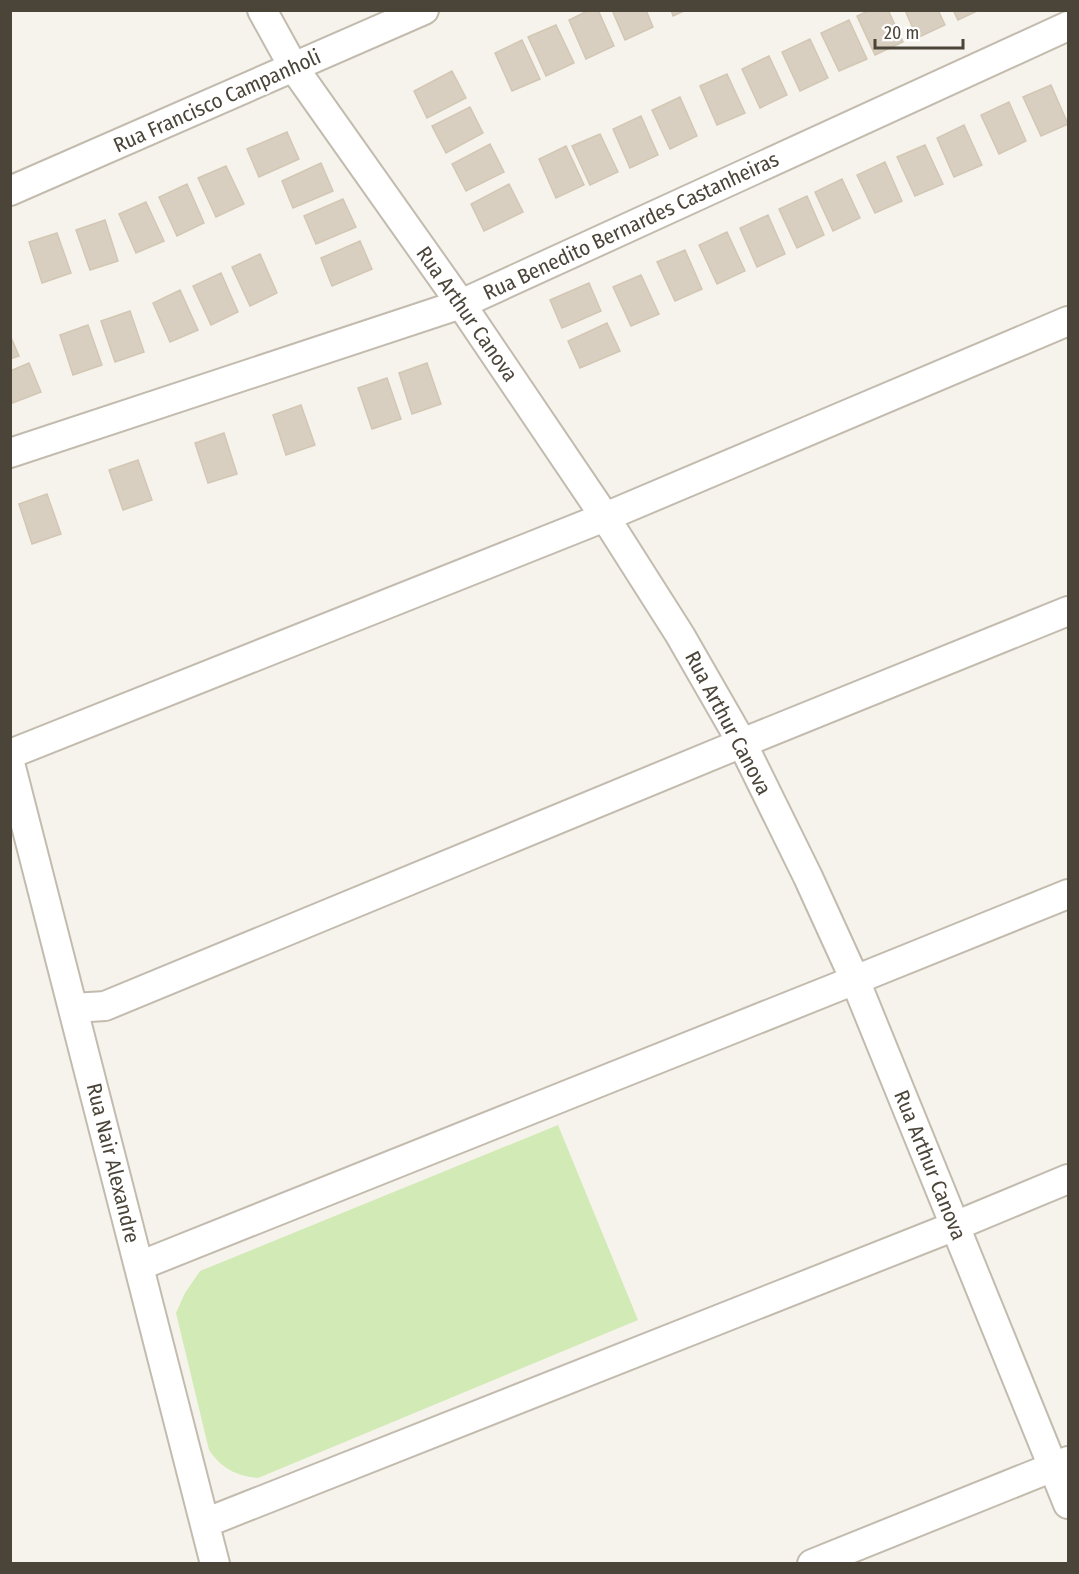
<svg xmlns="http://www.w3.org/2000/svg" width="1079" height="1574" font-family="'Fira Sans Condensed',sans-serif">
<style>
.green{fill:#d2eab5}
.building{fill:#d8cfc1;stroke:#d3c7b4;stroke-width:1.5}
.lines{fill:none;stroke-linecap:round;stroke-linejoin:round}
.minor-casing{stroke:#c2bbae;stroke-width:32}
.minor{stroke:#fff;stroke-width:28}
.labels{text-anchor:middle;stroke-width:6;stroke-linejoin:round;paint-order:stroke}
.street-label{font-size:21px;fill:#4b4439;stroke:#fff}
</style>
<rect width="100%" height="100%" fill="#f6f3ec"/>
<path class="green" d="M558,1125L638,1320L258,1478C236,1476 221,1468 209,1450L176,1313L185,1293L200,1271Z"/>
<path class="building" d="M589,10H598L614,46L586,59L569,20Z
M612,10H646L653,27L625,40Z
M671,10H686L673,16Z
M870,10H888L903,42L875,55L857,16Z
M905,10H938L945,25L917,38Z
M953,10H979L958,20Z
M849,20L867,59L839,71L821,33Z
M556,25L574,63L546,76L528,37Z
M810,39L828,78L800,91L782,52Z
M522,40L540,79L512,91L495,53Z
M769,56L787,95L760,108L742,69Z
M452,71L466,98L427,118L414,91Z
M727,74L745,113L717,125L700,86Z
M1051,85L1068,124L1041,136L1023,97Z
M680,97L697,136L670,149L652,110Z
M1009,102L1026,141L999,154L981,115Z
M470,107L483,133L446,153L432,126Z
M641,116L658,155L630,168L613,129Z
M964,125L982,165L954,177L937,138Z
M287,132L299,159L259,177L247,149Z
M600,134L618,172L590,185L572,146Z
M490,144L504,172L466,191L452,164Z
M925,145L943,184L915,196L897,157Z
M566,146L584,185L556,198L539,159Z
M885,162L902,201L875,213L857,175Z
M321,163L333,191L293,208L282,181Z
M226,166L244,204L216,217L198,178Z
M842,179L860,218L833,231L815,192Z
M187,184L204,223L177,236L159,197Z
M509,184L523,212L484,231L471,204Z
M807,196L824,235L797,248L779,209Z
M343,199L356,227L316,244L304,216Z
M146,202L164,241L136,253L119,214Z
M768,215L785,254L757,267L740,228Z
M105,220L118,261L90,270L76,230Z
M727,232L745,271L717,284L699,245Z
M57,233L71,273L42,283L29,242Z
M360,241L372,269L332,286L321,258Z
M685,250L702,289L675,301L657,262Z
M260,254L277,293L250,306L232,267Z
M221,273L238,312L211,325L193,286Z
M641,275L659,314L631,326L613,287Z
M589,283L601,311L562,328L550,300Z
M180,290L198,330L170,342L153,303Z
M130,311L144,352L115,362L101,321Z
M607,323L620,351L580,368L568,341Z
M88,325L102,365L73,375L60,335Z
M10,335L19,356L10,359Z
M29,363L41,392L10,404V371Z
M427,363L441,404L412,414L399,373Z
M387,378L401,419L372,429L358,388Z
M301,405L315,445L286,455L273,415Z
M224,433L237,474L208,483L195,443Z
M138,460L152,500L123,510L109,470Z
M47,494L61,534L32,544L19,504Z"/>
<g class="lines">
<defs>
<path id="minor" d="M262,10L294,68L461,304L605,517L680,635L742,743L808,877L855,980L1068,1504
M10,191L424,10
M10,453L461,304L1068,26
M10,754L605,517L1068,321
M10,763L215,1564
M74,1008L105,1006L742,743L1068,611
M139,1266L855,980L1068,894
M205,1523L955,1226L1068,1179
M812,1564L1068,1461"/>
</defs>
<use href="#minor" class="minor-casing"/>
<use href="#minor" class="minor"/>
</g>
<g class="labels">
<g class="street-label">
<text transform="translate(217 101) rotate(-24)" y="7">Rua Francisco Campanholi</text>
<text transform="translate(631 226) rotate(-25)" y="7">Rua Benedito Bernardes Castanheiras</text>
<text transform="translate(467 314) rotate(55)" y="7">Rua Arthur Canova</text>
<text transform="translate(728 723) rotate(62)" y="7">Rua Arthur Canova</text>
<text transform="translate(113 1163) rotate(76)" y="7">Rua Nair Alexandre</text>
<text transform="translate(930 1165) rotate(68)" y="7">Rua Arthur Canova</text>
</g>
</g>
<rect width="1079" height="1574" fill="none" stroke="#4b4439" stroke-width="24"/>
<path d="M875 39v9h88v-9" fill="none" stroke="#4b4439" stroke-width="3"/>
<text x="884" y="39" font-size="18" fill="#4b4439" stroke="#ffffff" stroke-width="4.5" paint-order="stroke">20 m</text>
</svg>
